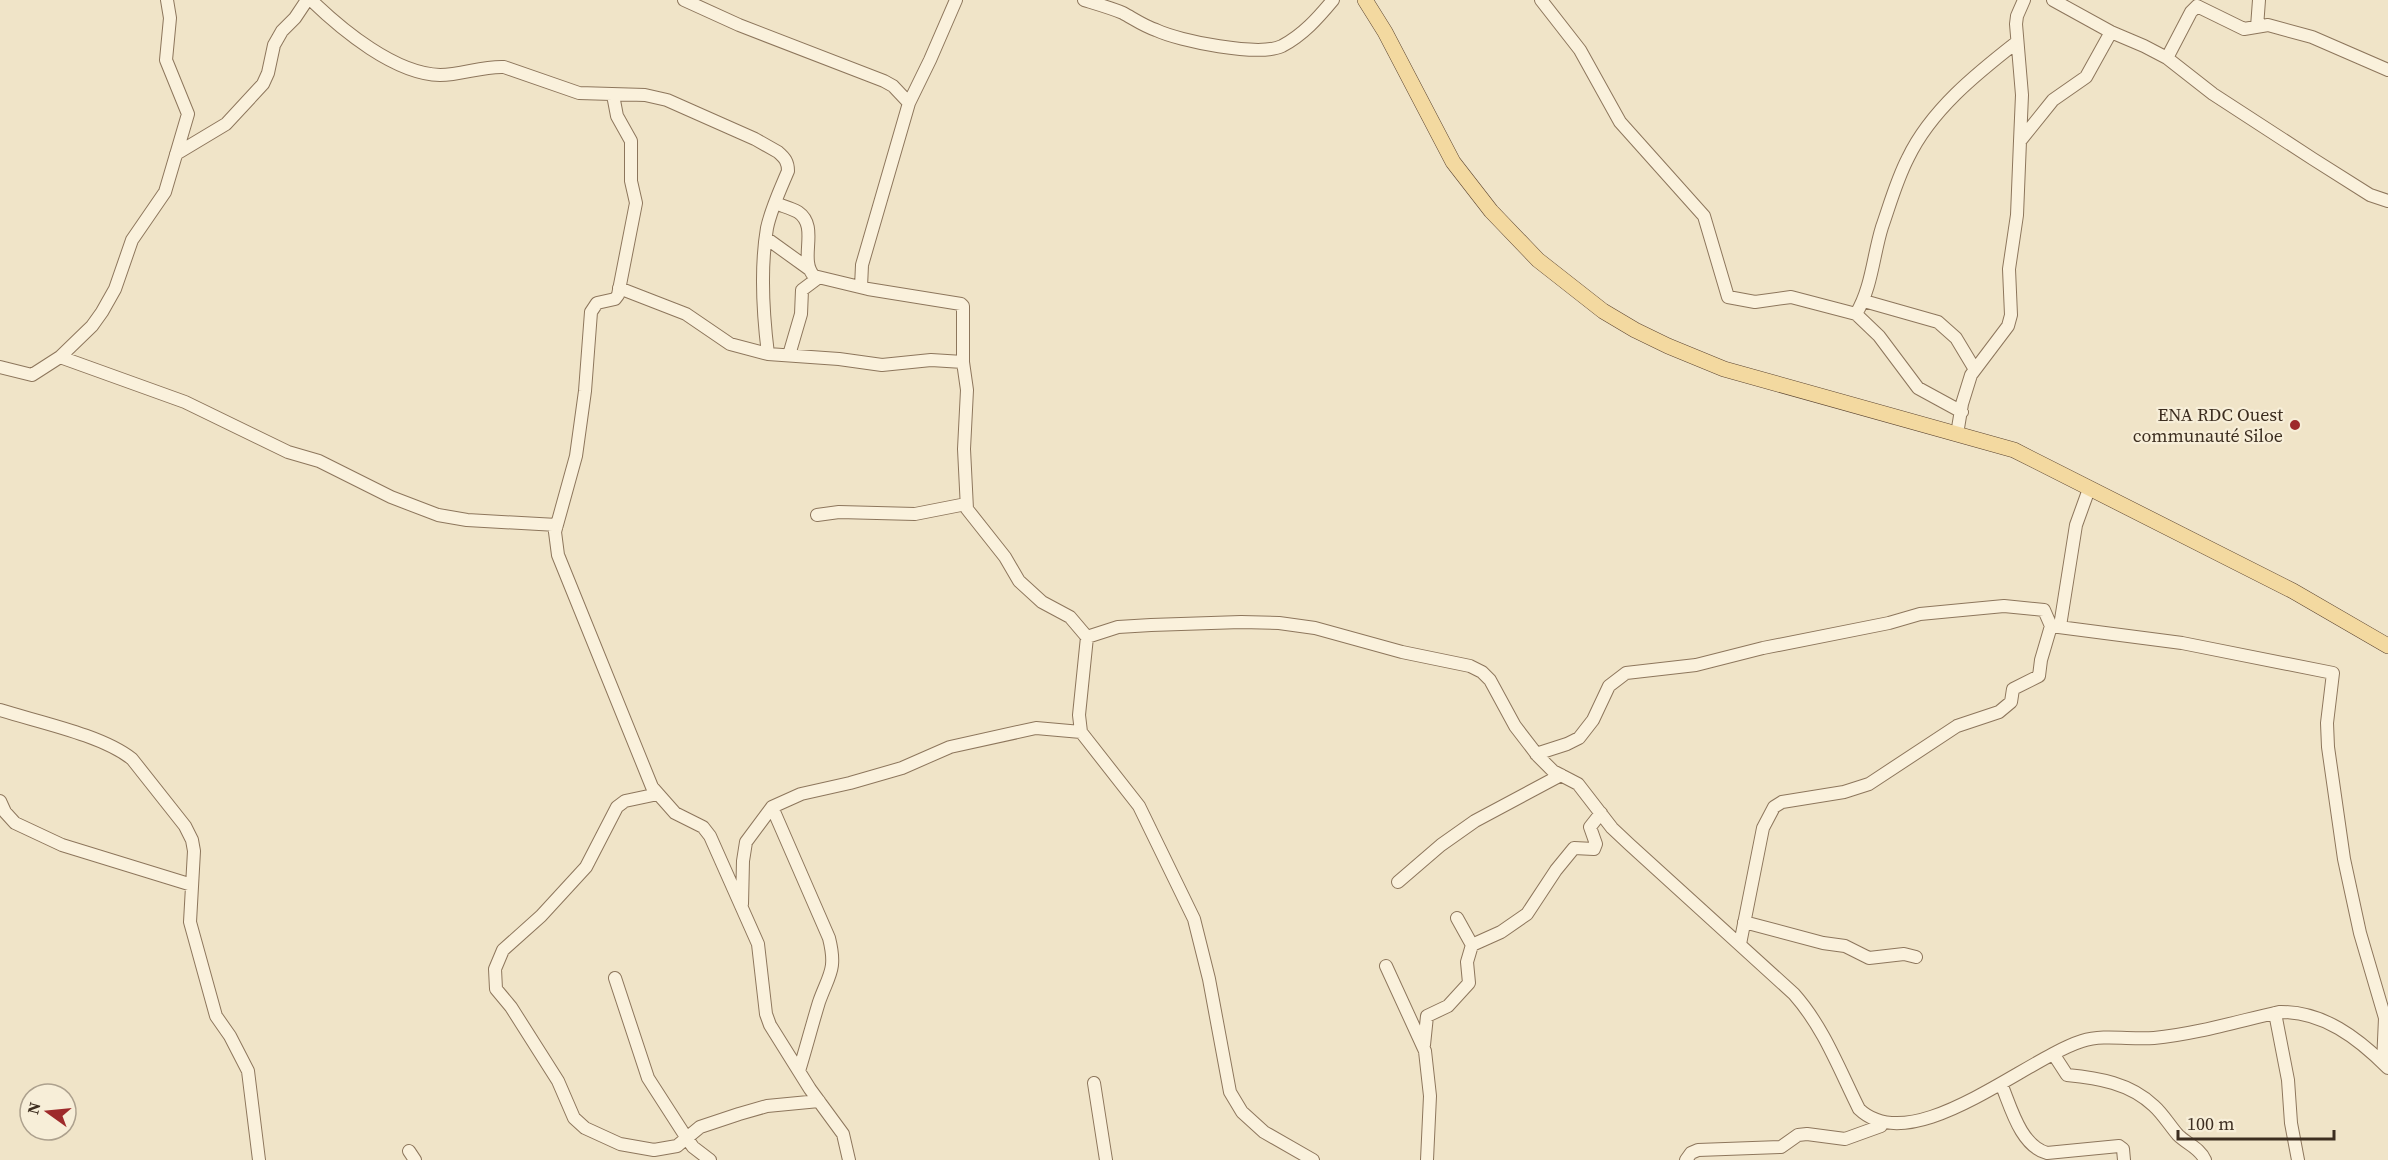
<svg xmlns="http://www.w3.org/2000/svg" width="2388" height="1160" font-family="'Source Serif 4',serif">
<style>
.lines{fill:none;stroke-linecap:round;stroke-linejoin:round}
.minor-casing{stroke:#8d765c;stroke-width:14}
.major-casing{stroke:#5b4430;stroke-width:16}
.minor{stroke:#faf1dc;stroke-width:12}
.major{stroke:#f3d9a0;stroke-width:15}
.poi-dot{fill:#9e2a2b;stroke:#f7eed8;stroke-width:2}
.labels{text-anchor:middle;stroke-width:4.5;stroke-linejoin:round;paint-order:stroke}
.poi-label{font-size:18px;fill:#3d2e20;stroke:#f7eed8;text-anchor:end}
</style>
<rect width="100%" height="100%" fill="#f0e4c8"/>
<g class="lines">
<defs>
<path id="minor" d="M167,0L170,18L166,60L188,114L165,192L132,240L115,289L102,312L92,326L60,357L185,402L288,452L319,461L391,497L438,515L467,520L557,525
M311,0C342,30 395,74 440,75C462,75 482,66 504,67L579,93L645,95L667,100L755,139L778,152C785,158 788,162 788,171C780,190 771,209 767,228C760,269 763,314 768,354
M684,0L739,25L884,81L893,86L909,103
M1084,0C1097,4 1111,8 1123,13C1134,19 1144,26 1156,30C1179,41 1259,57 1282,46C1303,35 1318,18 1333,0
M1541,0L1580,50L1620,122L1704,216L1728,297L1755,302L1791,297L1856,314L1879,336L1918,388L1962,412
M2053,0L2111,32L2144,46L2167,58L2213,94L2313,159L2370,195L2388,201
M2257,27L2259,0
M2167,58L2191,12L2197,6L2244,29L2268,25L2312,37L2388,70
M613,95L617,116L631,141V181L636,203L618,295L615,299L597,303L591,312L585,391L576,456L555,532L558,555L652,787L675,813L703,827L710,836L758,944L766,1014L770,1025L810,1089L843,1134L849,1160
M2020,141L2022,95L2016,24L2017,16L2024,0
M176,154L226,124L263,84L268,73L274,45L282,31L295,18L307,0
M775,203C782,206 791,208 798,212C820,227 798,259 814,276L868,289L961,304L963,306V362L967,390L964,449L967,509L1005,557L1019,581L1042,602L1070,617L1087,637L1079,715L1081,732L1139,806L1194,919L1209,979L1230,1092L1242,1112L1264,1132L1313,1160
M766,238L809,269
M861,287L862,265L909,103L930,60L956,0
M619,288L686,314L730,344L768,354L839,359L882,365L931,360L963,362
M1864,301L1938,322L1956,338L1974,368
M1856,314C1872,287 1873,256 1882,227C1890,204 1897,179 1908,158C1931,110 1976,74 2017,42
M789,355L801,314L802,290L818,278
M0,367L32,375L60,357
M1957,434L1962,404L1971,375L2008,326L2011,315L2009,269L2017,215L2020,141L2053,100L2086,77L2111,32
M817,515L839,512L915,514L966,504
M2060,626L2076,525L2089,489
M1087,637L1118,627L1151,625L1241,622L1279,623L1315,628L1402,652L1470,666L1482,672L1490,680L1515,726L1538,756L1553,771L1578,784L1612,828L1629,844L1794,994C1824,1028 1839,1069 1859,1109C1912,1160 2025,1059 2082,1041C2104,1034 2131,1040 2154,1038C2196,1034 2239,1021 2279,1012C2323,1011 2358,1038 2388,1068
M0,710C38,722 102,735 132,759L185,826L192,840L194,851L190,922L216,1016L230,1036L248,1071L259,1160
M1536,754L1567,744L1579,738L1593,720L1609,686L1626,673L1696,665L1763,648L1889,623L1920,614L2004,606L2044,610L2051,626L2182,643L2333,673L2327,723L2328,747L2344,859L2360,933L2385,1018L2383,1063
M658,794L625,801L617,807L586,867L541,916L503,950L495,969L496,989L511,1007L558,1081L574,1118L585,1128L620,1144L654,1150L677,1146L700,1127L739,1114L767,1106L819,1101
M0,801L5,812L15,823L62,845L192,885
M772,807L829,938C837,970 829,974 819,1002C812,1025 806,1048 799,1071
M1398,882L1441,845L1475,821L1561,775
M742,904L743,861L746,842L772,807L801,794L850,783L902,768L950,747L1036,728L1081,732
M1744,922L1823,943L1845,946L1869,958L1904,954L1916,957
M1740,944L1763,828L1774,807L1782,802L1844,792L1869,784L1957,726L1999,712L2011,702L2013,689L2039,676L2041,660L2051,626
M1472,945L1501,932L1527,914L1556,870L1574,848L1594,849L1596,844L1590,827L1601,813
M1386,966L1425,1051L1430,1096L1427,1160
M615,978L648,1078L686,1137L693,1147L710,1160
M2275,1013L2288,1080L2291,1123L2298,1160
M1424,1045L1427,1016L1448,1006L1469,983L1467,962L1472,945L1457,918
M2054,1055L2067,1075C2098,1078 2130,1083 2154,1106C2163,1114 2170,1126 2178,1135C2187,1144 2200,1148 2205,1160
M1094,1083L1106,1160
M2002,1086C2011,1108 2021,1146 2047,1153L2119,1146L2123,1149L2124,1160
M409,1151L415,1160
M1686,1160L1691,1153L1698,1150L1781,1147L1798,1135L1807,1134L1845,1139L1881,1126"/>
<path id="major" d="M1365,0L1385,32L1453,162L1491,211L1538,260L1603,311L1635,330L1668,346L1724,369L2014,450L2293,591L2388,646"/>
</defs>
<use href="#minor" class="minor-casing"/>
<use href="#major" class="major-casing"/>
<use href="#minor" class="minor"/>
<use href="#major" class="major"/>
</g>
<circle class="poi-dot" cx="2295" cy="425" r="6"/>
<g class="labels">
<g class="poi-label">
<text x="2283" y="421">ENA RDC Ouest<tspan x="2283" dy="21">communauté Siloe</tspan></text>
</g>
</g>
<g transform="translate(48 1112) rotate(285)"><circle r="28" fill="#f7eed8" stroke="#ada18e" stroke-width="1.5"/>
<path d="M0-4.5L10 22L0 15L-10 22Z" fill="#9e2a2b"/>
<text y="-9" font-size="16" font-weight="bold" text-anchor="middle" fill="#3d2e20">N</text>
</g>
<path d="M2178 1130v9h156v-9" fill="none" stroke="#3d2e20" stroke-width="3"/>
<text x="2187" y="1130" font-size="18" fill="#3d2e20" stroke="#f7eed8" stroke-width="4.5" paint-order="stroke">100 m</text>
</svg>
